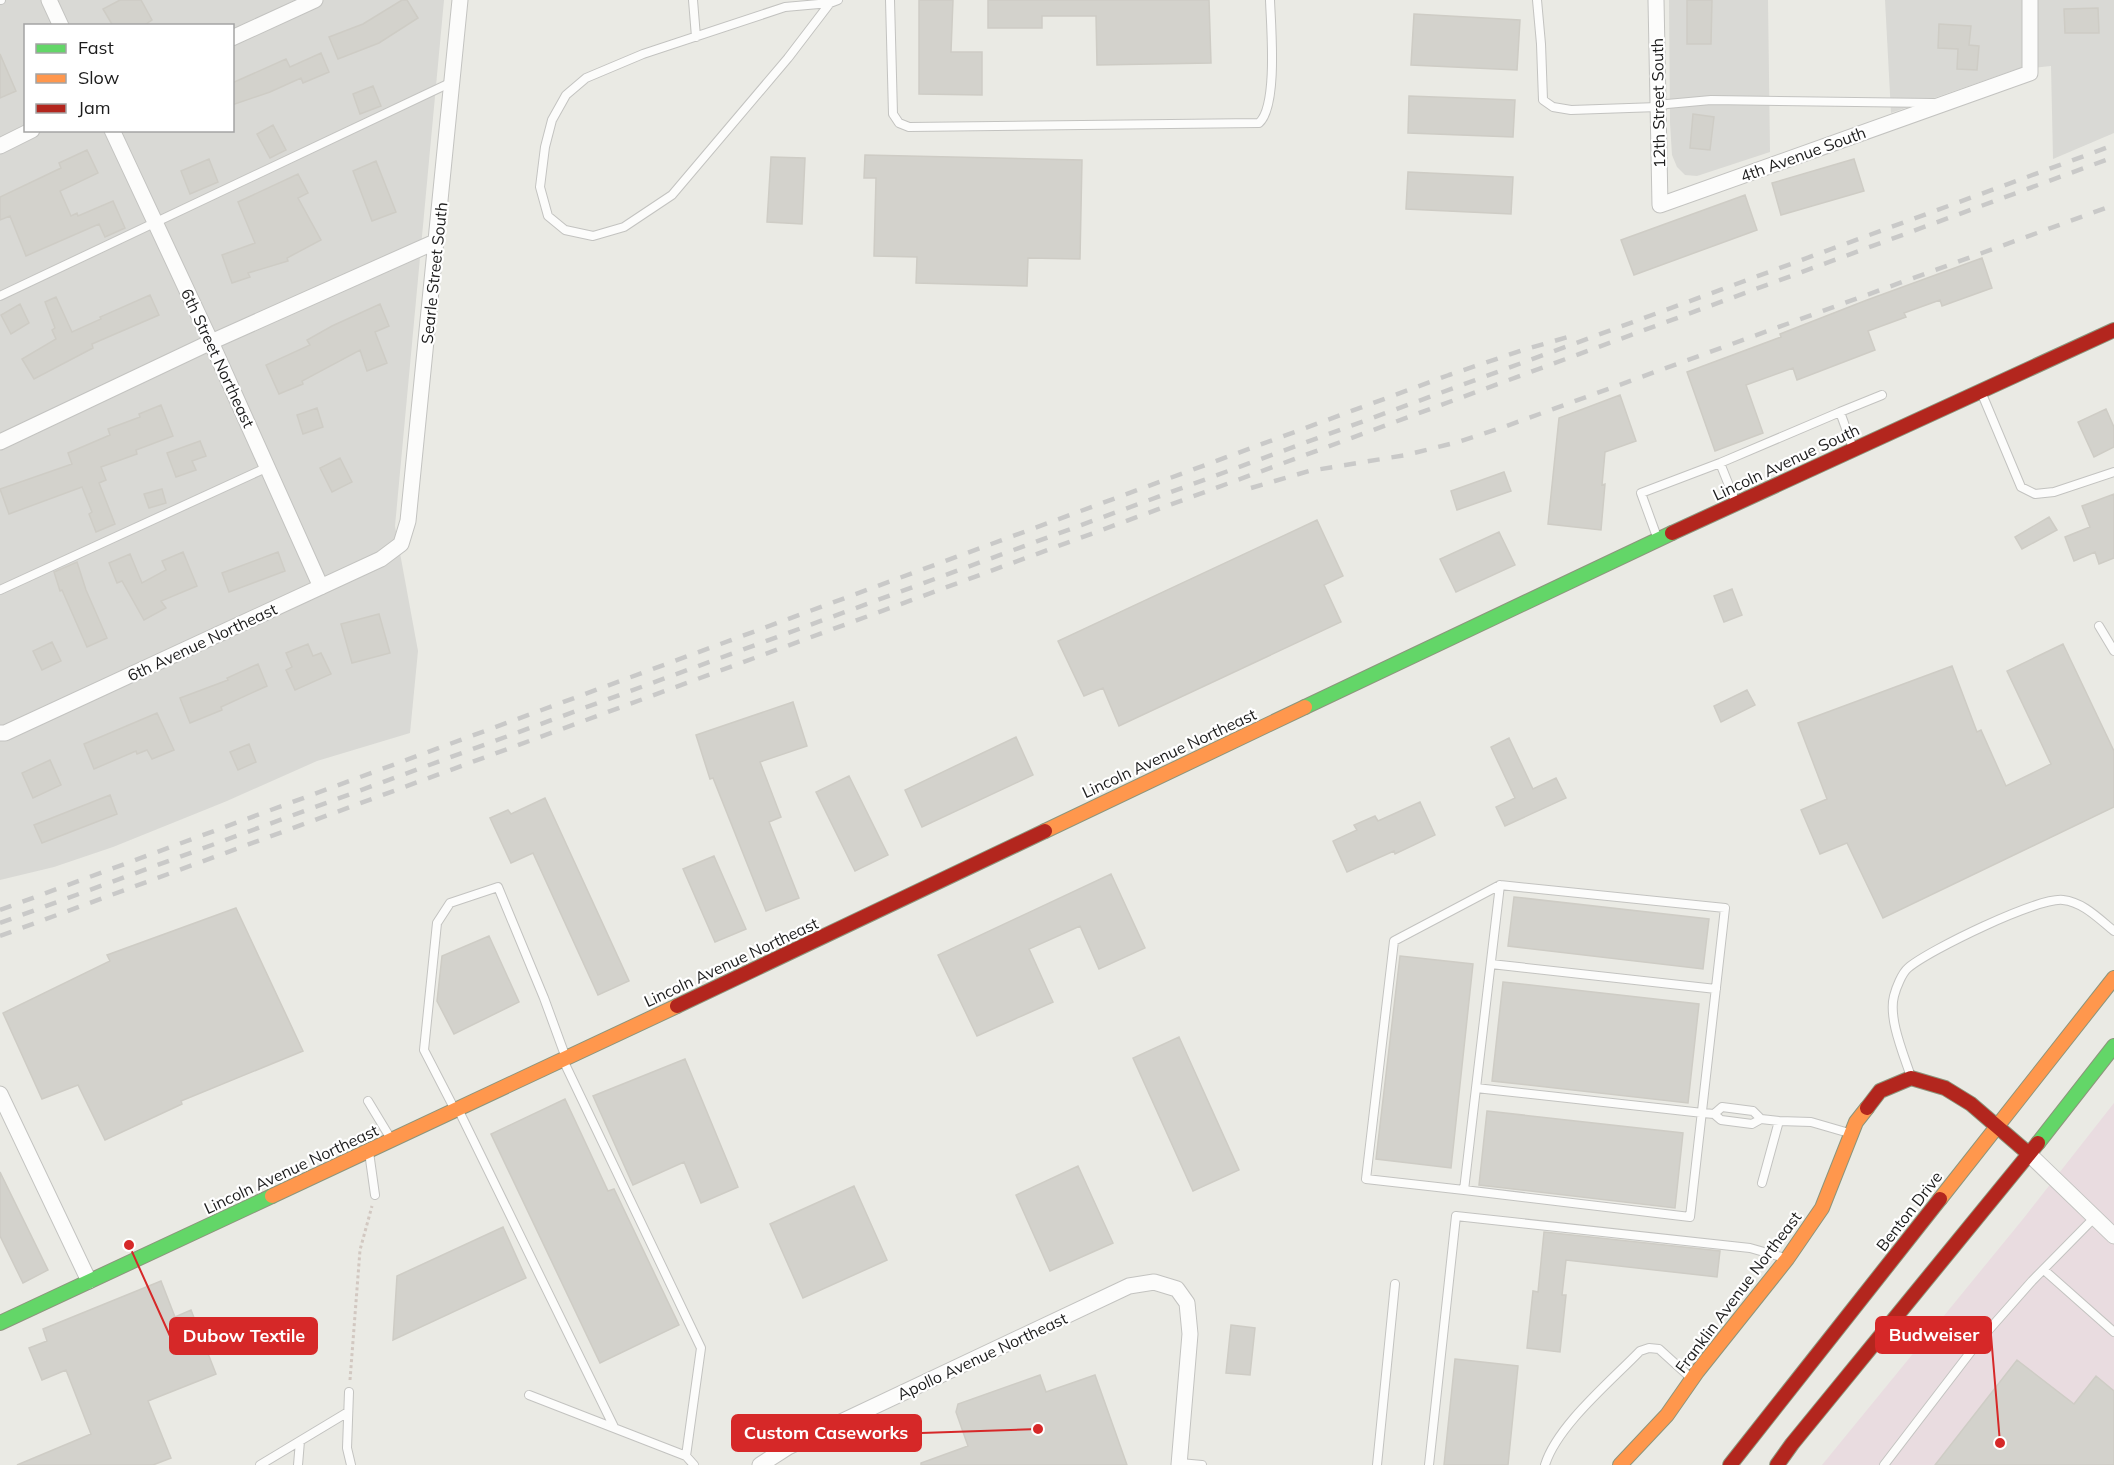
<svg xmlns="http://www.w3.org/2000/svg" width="2114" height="1465" font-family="Mulish,sans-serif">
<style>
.residential{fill:#d9d9d5;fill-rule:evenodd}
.industrial{fill:#e9dce0}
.building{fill:#d3d2cc;stroke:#ceccc5;stroke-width:1.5}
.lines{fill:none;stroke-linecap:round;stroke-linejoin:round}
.lane-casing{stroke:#c3c3c0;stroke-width:10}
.street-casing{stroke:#c3c3c0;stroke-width:17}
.fast-casing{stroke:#8c957c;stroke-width:16}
.slow-casing{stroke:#8c957c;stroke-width:16}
.jam-casing{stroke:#8c957c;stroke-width:16}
.path{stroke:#d2c8c1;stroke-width:3;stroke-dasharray:3 3;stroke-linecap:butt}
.lane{stroke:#fcfcfb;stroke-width:8}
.street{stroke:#fcfcfb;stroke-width:15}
.fast{stroke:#63d668;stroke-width:14}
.slow{stroke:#ff974d;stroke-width:14}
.jam{stroke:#b3261e;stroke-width:14}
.rail{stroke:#c9c9c8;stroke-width:4.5;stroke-dasharray:12 12;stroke-linecap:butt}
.labels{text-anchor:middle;stroke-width:4.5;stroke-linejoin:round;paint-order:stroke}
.street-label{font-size:16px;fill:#1c1c1c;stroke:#fff}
.leader{fill:none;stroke:#d62828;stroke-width:2}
.callout-dot{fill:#d62828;stroke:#fff;stroke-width:2}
.callout{fill:#d62828;stroke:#d62828;stroke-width:2}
.callout-label{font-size:18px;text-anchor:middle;font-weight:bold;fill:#fff}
</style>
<rect width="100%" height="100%" fill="#eaeae4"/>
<path class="residential" d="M0,0H444L395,526L418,651L410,733L317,761L227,801L113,847L54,867L0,880ZM26,26H232V130H26Z
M1669,0H1768L1770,152L1697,176L1685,175L1677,167L1672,155L1670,123Z
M1885,0H2114V133L2053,159L2051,66L2014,70L1891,113Z"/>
<path class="industrial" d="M2114,1103V1465H1822L2023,1219Z"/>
<path class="building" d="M120,0H141L152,20L143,26H113L103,9Z
M402,0H407L418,18L379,43L338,59L329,37L363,24Z
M919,0H953L951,52H982V95L919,94Z
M988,0H1209L1211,63L1097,65L1096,16H1042V28H988Z
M1687,0H1712L1711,44H1687Z
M2098,8L2099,33H2065L2064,9Z
M1414,14L1520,20L1517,70L1411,65Z
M1939,24L1971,26L1969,45L1979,46L1977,70L1957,69L1958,49L1938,48Z
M321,53L329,72L303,83L301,78L270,92L232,105V83L286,59L290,67Z
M0,54L16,91L0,98Z
M373,86L381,106L360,114L353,94Z
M1409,96L1515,100L1513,137L1408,133Z
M1693,114L1714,117L1710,150L1690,148Z
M273,125L286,150L270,158L257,134Z
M87,150L98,173L60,191L71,216L77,213L78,216L113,201L125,228L105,237L99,224L26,256L10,216L0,220V197L61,168L59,163Z
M865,155L1082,160L1080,259L1028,258L1027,286L916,283L917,257L874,256L876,178H864Z
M771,157L805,158L802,224L767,222Z
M209,159L218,182L190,194L181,171Z
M1854,159L1864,191L1781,215L1772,183Z
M376,161L396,212L372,221L353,171Z
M1408,172L1513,177L1511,214L1406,209Z
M298,174L308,193L298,198L321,240L287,258L288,261L248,273L250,277L232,283L222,255L255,243L238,202Z
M1745,195L1757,230L1634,275L1621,240Z
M1982,258L1992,288L1942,306L1940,300L1904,313L1906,317L1868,331L1875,350L1797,380L1793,368L1746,385L1763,433L1715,451L1687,372L1781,337L1780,334L1867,300Z
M150,295L159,315L92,344L93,348L34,379L22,359L56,339L52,330L55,328L45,302L56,297L72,332L101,319L100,317Z
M20,304L29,323L11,334L1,315Z
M380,304L389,326L375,332L387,363L367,371L360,350L302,381L303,384L279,394L266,365L310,345L307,340L332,326Z
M1620,395L1636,441L1605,452L1602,485L1605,484L1601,530L1548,524L1559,418Z
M161,405L173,436L136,450L137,454L101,467L106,480L99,483L115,524L96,532L89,514L92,512L82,487L9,514L0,489L72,464L68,453L110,435L108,429L140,417L139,414Z
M317,408L323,427L303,434L297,415Z
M2106,409L2114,427V447L2094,457L2078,422Z
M200,441L206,456L192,461L196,470L176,477L167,453Z
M340,458L352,482L332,492L320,468Z
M1504,472L1511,491L1457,510L1451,491Z
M162,489L166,503L149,508L144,494Z
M2114,494V558L2099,564L2095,552L2074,561L2065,537L2090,527L2082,506Z
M2049,517L2057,530L2022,549L2015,537Z
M1317,520L1343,576L1324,585L1341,622L1119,726L1103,688L1084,696L1058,641Z
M1499,532L1515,565L1456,592L1440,559Z
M183,552L197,586L161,601L166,608L144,620L122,581L117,583L109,563L130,554L142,583L166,570L162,561Z
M278,552L285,571L229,592L222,573Z
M77,562L86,590L107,638L87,647L62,590L60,591L54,572Z
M1732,589L1742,615L1724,622L1714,596Z
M379,614L390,653L352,663L341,624Z
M52,642L61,661L42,670L33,651Z
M308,644L313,656L321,653L331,674L295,690L286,670L292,667L286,653Z
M2063,644L2114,751V807L1883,918L1847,843L1820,854L1801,810L1827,799L1798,723L1952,666L1977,732L1981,730L2006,786L2051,764L2007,671Z
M258,664L267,686L221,707L222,710L190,723L180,698L228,680L227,678Z
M1747,690L1755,705L1721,722L1714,706Z
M793,702L807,746L760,762L781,817L769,822L799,898L766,911L713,778L710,779L696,735Z
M157,713L174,750L152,759L147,750L137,754L136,751L94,769L84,744Z
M1016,737L1033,775L922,827L905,790Z
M1509,738L1533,789L1556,778L1566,798L1505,826L1496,807L1515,798L1491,747Z
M249,744L256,762L238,770L230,752Z
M50,760L61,785L33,798L22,773Z
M849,776L888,855L855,871L816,792Z
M110,795L117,814L42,843L34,825Z
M545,798L629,981L598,995L533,853L511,863L490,818L508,810L511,814Z
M1420,802L1435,835L1395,854L1394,851L1347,872L1333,841L1357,830L1354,825L1375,816L1378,821Z
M714,856L746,929L715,942L683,869Z
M1111,874L1145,948L1099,969L1080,926L1029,949L1053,1002L977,1036L938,955Z
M1514,897L1709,919L1703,969L1508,946Z
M236,908L303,1051L181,1101L182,1104L105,1140L78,1085L42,1099L3,1013L110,961L107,955Z
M489,936L519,1002L454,1034L437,1001L442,956Z
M1400,956L1473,964L1451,1168L1376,1159Z
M1503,982L1699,1004L1688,1103L1492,1081Z
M1179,1037L1239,1170L1193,1191L1133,1058Z
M685,1059L738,1187L701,1203L684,1162L633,1185L593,1096Z
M565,1099L608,1191L614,1189L679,1325L600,1363L491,1134Z
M1487,1111L1683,1133L1675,1208L1479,1185Z
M1078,1166L1113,1243L1050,1271L1016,1195Z
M0,1172L48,1270L23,1283L0,1236Z
M854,1186L887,1260L803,1298L770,1224Z
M503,1227L526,1278L393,1340L397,1276Z
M1544,1232L1720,1251L1717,1277L1566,1260L1562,1295H1566L1560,1352L1527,1348L1533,1291L1538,1292Z
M161,1281L175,1317L191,1310L216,1374L148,1401L171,1458L153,1465H17L91,1434L66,1370L42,1380L29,1348L47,1341L43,1329Z
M1231,1325L1255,1328L1250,1375L1226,1373Z
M1455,1359L1518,1366L1508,1465H1444Z
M2017,1360L2074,1404L2096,1376L2114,1391V1465H1935Z
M1040,1375L1046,1392L1095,1375L1127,1465H921V1463L968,1446L956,1412L958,1404Z"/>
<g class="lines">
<defs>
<path id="lane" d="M0,0H1
M693,0L696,37
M890,0L893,114L899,123L909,127L1259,123C1278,106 1271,27 1270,0
M1537,0L1541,44L1543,100L1553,107L1571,110L1658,107L1667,104L1711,100L1933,103
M830,3L788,58L672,195L624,227L593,236L565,230L548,216L540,187L545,147L552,120L566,95L586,78L643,54L785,7L830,3L838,0
M0,296L452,82
M1982,394L2021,487L2035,494L2054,492L2114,472
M1840,412L1882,395
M1720,463L1736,503
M1657,537L1641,493L1720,463L1840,412L1853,448
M0,590L268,467
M2099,626L2114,651
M1491,964L1716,989
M564,1062L701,1348L686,1456
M1911,1077C1904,1055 1888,1019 1894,996C1896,988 1902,973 1908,968C1929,950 2038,897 2063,900C2083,902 2099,919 2114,931
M1476,1088L1500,885
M368,1101L391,1139
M455,1110L424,1050L437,923L450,903L498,887L544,998L566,1058
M459,1111L614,1427
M1714,1114L1722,1107L1753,1111L1761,1119L1779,1121L1811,1122L1849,1133
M369,1152L375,1195
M1762,1183L1779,1121
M1464,1190L1690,1217L1725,908L1500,885L1394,941L1366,1179L1464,1190L1476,1088L1703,1113L1714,1114L1721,1120L1752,1124L1761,1119
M2044,1270L2114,1332
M349,1392L347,1448L351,1465
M529,1395L686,1456L694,1465
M1180,1463L1202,1465
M260,1465L348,1412
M298,1465L300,1441
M1377,1465L1395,1284
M1429,1465L1456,1216L1750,1248L1785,1258
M1545,1465C1557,1426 1610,1382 1640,1351L1649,1348L1659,1349L1691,1378
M1884,1465L1979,1341L2032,1281L2095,1217"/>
<path id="street" d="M49,0L61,26
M1656,0L1660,205L2030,73V0
M232,38L315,0
M112,130L211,342L321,587
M0,146L32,130
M0,442L211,342L437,241
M0,733H5L381,559L401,544L408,521L460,0
M0,1094L89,1281
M2029,1154L2114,1236
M760,1465L788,1447L1129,1286L1154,1282L1177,1289L1187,1303L1190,1334L1179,1465"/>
<path id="fast" d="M1305,707L1672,533
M2038,1143L2114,1046
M0,1323L272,1196"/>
<path id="slow" d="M1045,831L1305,707
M272,1196L677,1006
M1940,1199L2114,978
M1620,1465L1667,1415L1697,1372L1787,1259L1822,1208L1856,1122L1867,1108"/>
<path id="jam" d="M1672,533L2114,330
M677,1006L1045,831
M1867,1108L1880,1091L1911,1078L1945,1088L1971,1104L2029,1154
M1730,1465L1940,1199
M1777,1465L1792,1444L2038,1143"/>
</defs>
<use href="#lane" class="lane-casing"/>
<use href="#street" class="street-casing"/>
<use href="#fast" class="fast-casing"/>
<use href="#slow" class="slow-casing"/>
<use href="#jam" class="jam-casing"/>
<path class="path" d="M350,1380L360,1250L372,1206"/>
<use href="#lane" class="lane"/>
<use href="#street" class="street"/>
<use href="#fast" class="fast"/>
<use href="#slow" class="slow"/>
<use href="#jam" class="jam"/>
<path class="rail" d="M1251,488L1309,471L1406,455L1458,442L1501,428L2114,205
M0,910L1449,375L1523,350L1575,335
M0,923L2114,145
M0,936L2114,157"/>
</g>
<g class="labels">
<g class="street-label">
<text transform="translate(1658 103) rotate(-91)" y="6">12th Street South</text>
<text transform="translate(1803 154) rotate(-20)" y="6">4th Avenue South</text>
<text transform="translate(434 273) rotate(-84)" y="6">Searle Street South</text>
<text transform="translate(218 358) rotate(65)" y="6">6th Street Northeast</text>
<text transform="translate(1786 462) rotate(-25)" y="6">Lincoln Avenue South</text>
<text transform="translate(202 642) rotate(-25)" y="6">6th Avenue Northeast</text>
<text transform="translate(1169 753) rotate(-25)" y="6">Lincoln Avenue Northeast</text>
<text transform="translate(731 962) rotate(-25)" y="6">Lincoln Avenue Northeast</text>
<text transform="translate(291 1169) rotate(-25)" y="6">Lincoln Avenue Northeast</text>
<text transform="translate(1909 1211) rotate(-52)" y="6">Benton Drive</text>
<text transform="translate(1738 1292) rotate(-53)" y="6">Franklin Avenue Northeast</text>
<text transform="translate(982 1356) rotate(-25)" y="6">Apollo Avenue Northeast</text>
</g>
</g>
<path class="leader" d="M2000 1443L1991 1335M129 1245L170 1336M1038 1429L921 1433"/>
<g class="callout-dot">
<circle cx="2000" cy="1443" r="6"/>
<circle cx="129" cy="1245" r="6"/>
<circle cx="1038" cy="1429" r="6"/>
</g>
<g class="callout">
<rect x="1876" y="1317" width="115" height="36" rx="6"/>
<rect x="170" y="1318" width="147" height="36" rx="6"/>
<rect x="732" y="1415" width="189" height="36" rx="6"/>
</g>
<g class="callout-label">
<text x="1934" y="1341">Budweiser</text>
<text x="244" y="1342">Dubow Textile</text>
<text x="826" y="1439">Custom Caseworks</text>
</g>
<rect x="24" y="24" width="210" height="108" fill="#ffffff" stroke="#a4a4a4" stroke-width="1.5"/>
<rect x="36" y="44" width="30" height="9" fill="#63d668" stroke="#a4a4a4" stroke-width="1.5"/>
<text x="78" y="54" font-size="18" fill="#1c1c1c">Fast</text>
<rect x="36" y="74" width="30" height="9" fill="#ff974d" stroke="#a4a4a4" stroke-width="1.5"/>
<text x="78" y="84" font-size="18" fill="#1c1c1c">Slow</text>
<rect x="36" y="104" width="30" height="9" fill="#b3261e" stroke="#a4a4a4" stroke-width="1.5"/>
<text x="78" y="114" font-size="18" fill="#1c1c1c">Jam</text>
</svg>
